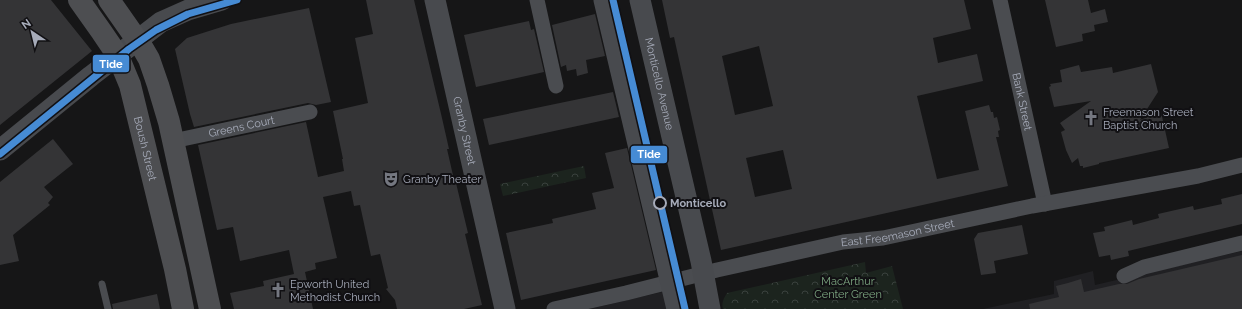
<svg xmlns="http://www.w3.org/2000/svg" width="1242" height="309" font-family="Raleway,sans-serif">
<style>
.built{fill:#202023}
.park{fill:url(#park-crowns)}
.building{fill:#343436;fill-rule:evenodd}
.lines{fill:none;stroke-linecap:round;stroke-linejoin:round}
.lane{stroke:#4a4c50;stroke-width:7}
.street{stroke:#4a4c50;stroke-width:15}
.secondary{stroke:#484a4e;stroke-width:21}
.primary{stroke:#4d4e51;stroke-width:22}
.rail-1-casing{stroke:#111013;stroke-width:10}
.rail-1{stroke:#468bd4;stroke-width:7}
.stop-dot{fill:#111013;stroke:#a6abb9;stroke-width:2}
.labels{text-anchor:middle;stroke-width:4;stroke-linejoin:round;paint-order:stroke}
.street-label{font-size:11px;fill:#a6abb9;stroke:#111013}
.poi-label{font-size:11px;fill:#a6abb9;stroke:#111013;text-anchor:start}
.stop-label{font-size:11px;font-weight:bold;fill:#a6abb9;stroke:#111013;text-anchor:start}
.park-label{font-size:11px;fill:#7ca580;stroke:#111013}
.line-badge{stroke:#111013;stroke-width:1.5}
.badge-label{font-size:11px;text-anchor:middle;font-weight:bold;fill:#fff}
</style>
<defs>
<pattern id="park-crowns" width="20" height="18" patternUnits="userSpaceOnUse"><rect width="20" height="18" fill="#1c241e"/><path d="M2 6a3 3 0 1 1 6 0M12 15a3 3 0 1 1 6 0" fill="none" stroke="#3a413d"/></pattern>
</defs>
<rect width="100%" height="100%" fill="#161617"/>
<path class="built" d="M1242,251V309H983L1054,294V281L1093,271L1095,285Z
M666,291L670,309H590Z"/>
<path class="park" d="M584,166L586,178L503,196L500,184Z
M865,262L866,273L892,266L903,309H723C721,303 724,298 727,293Z"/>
<path class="building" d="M0,0H51L92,51L0,125Z
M366,0H414L442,118L449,149H447L455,184L456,183L468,233L465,234L482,305L464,309H397L395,300L386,289L388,288L380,254L371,256L360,205L354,206L351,191L323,197L337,258L315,263L316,269L305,272L313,309H234L230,293L264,286L263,281L294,274L289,250L240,261L233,227L217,230L198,145L306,122L318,177L344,171L342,159H343L333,111L368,103L355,38L373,34Z
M662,0H964L971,29L933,38L938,63L977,54L983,81L917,96L937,179L979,170L965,111L989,105L991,112H993L994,118L997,117L1000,130L998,131L999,137H996L1008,186L721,250L674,37L670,38ZM759,46L773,106L735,115L722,56ZM783,150L792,189L755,197L746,158Z
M1045,0H1088L1091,13L1105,9L1108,22L1094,25L1095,31L1082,34L1083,41L1056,47Z
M309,8L331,102L316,105L308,103L194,127L190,114L175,49L187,38L231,24Z
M595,14L605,56L586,60L588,73L577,76L576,69L567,71L566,65L561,67L552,25Z
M529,21L531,30L534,29L544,72L476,87L464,35Z
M1151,64L1158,92L1140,120L1161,112L1169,148L1099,163V164L1083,168V166H1080L1078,158L1072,163L1066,150L1061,132L1065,130L1060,123L1091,101L1054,107L1049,87L1051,86L1050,84L1062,82L1060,70L1079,65L1081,72L1112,67L1113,73Z
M613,92L619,117L489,145L483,119Z
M53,139L73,164L44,187L53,197L48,203L50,205L13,235L19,261L0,265V182Z
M627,148L656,270L521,300L506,233L553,223L552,219L596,209L592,193L614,188L605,153Z
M1242,194V224L1128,251L1129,256L1111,260L1110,255L1099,257L1093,233L1105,231L1104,227L1132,220L1133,225L1159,218L1158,214L1193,206L1194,210L1222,204L1221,199Z
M1022,225L1028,254L994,261L996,273L981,275L974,239L978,233Z
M1242,255V309H1030L1029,304L1059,297L1056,286L1068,283L1081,279L1084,292L1119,284H1127L1139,279Z
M157,294L160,309H113L112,304Z"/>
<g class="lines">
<path class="lane" d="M102,284L108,309"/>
<g class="street">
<path d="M537,0L556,86"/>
<path id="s1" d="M1000,0L1045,204"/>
<path id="s2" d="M173,141L310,112"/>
<path d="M1124,276L1144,267L1242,243"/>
<path id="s3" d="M554,309L626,293L717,270L843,242L883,238L1032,206L1198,176L1242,165"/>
</g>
<g class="secondary">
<path id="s4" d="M435,0L505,309"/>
<path d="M604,0L677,309"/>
<path id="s5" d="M640,0L701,261L710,309"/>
<path d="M0,150L91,76L161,22L188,10L222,0"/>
</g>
<g class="primary">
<path id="s6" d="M79,0L101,31L118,56L130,85L175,269L183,309"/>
<path d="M109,0L142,47L149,59L158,85L169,122L210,309"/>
</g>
<defs>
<path id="rail-1" d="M613,0L685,309
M0,154L129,49L156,30L188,14L237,0"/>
</defs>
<use href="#rail-1" class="rail-1-casing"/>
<use href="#rail-1" class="rail-1"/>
</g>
<defs>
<symbol id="church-bare" viewBox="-9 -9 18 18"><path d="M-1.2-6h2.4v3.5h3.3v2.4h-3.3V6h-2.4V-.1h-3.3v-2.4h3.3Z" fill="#747780" stroke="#111013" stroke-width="2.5" paint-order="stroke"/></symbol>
<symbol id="theatre-bare" viewBox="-9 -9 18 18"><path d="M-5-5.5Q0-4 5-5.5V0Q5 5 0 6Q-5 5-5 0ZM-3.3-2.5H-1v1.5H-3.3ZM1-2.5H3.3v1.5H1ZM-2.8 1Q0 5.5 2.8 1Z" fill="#747780" stroke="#111013" stroke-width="2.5" paint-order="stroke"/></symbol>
</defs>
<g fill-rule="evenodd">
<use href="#church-bare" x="1080" y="107" width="22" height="22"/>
<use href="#theatre-bare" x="380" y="168" width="22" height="22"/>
<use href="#church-bare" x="267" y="279" width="22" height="22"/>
</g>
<circle class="stop-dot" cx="660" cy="203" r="6"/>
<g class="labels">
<g class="street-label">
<text dy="4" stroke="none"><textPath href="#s5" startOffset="86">Monticello Avenue</textPath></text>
<text dy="4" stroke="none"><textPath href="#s1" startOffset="104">Bank Street</textPath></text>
<text dy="4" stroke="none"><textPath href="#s2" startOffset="70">Greens Court</textPath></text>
<text dy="4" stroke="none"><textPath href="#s4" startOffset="134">Granby Street</textPath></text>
<text dy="4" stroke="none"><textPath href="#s6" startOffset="165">Boush Street</textPath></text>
<text dy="4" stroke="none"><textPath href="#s3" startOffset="352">East Freemason Street</textPath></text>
</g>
<g class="poi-label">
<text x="1103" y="116">Freemason Street<tspan x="1103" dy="13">Baptist Church</tspan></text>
<text x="403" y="183">Granby Theater</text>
<text x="290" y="288">Epworth United<tspan x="290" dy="13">Methodist Church</tspan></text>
</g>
<g class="stop-label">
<text x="670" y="207">Monticello</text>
</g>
<g class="park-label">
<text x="848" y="285">MacArthur<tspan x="848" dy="13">Center Green</tspan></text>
</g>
</g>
<g class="line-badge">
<rect x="92" y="54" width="38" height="19" rx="4" fill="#468bd4"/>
<rect x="630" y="145" width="38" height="19" rx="4" fill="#468bd4"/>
</g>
<g class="badge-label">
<text x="111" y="68">Tide</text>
<text x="649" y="158">Tide</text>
</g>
<g transform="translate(32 32) rotate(325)" stroke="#111013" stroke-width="3" paint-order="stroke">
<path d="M0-3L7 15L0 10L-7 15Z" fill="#a6abb9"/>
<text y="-6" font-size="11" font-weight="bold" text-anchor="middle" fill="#a6abb9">N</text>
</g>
</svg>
